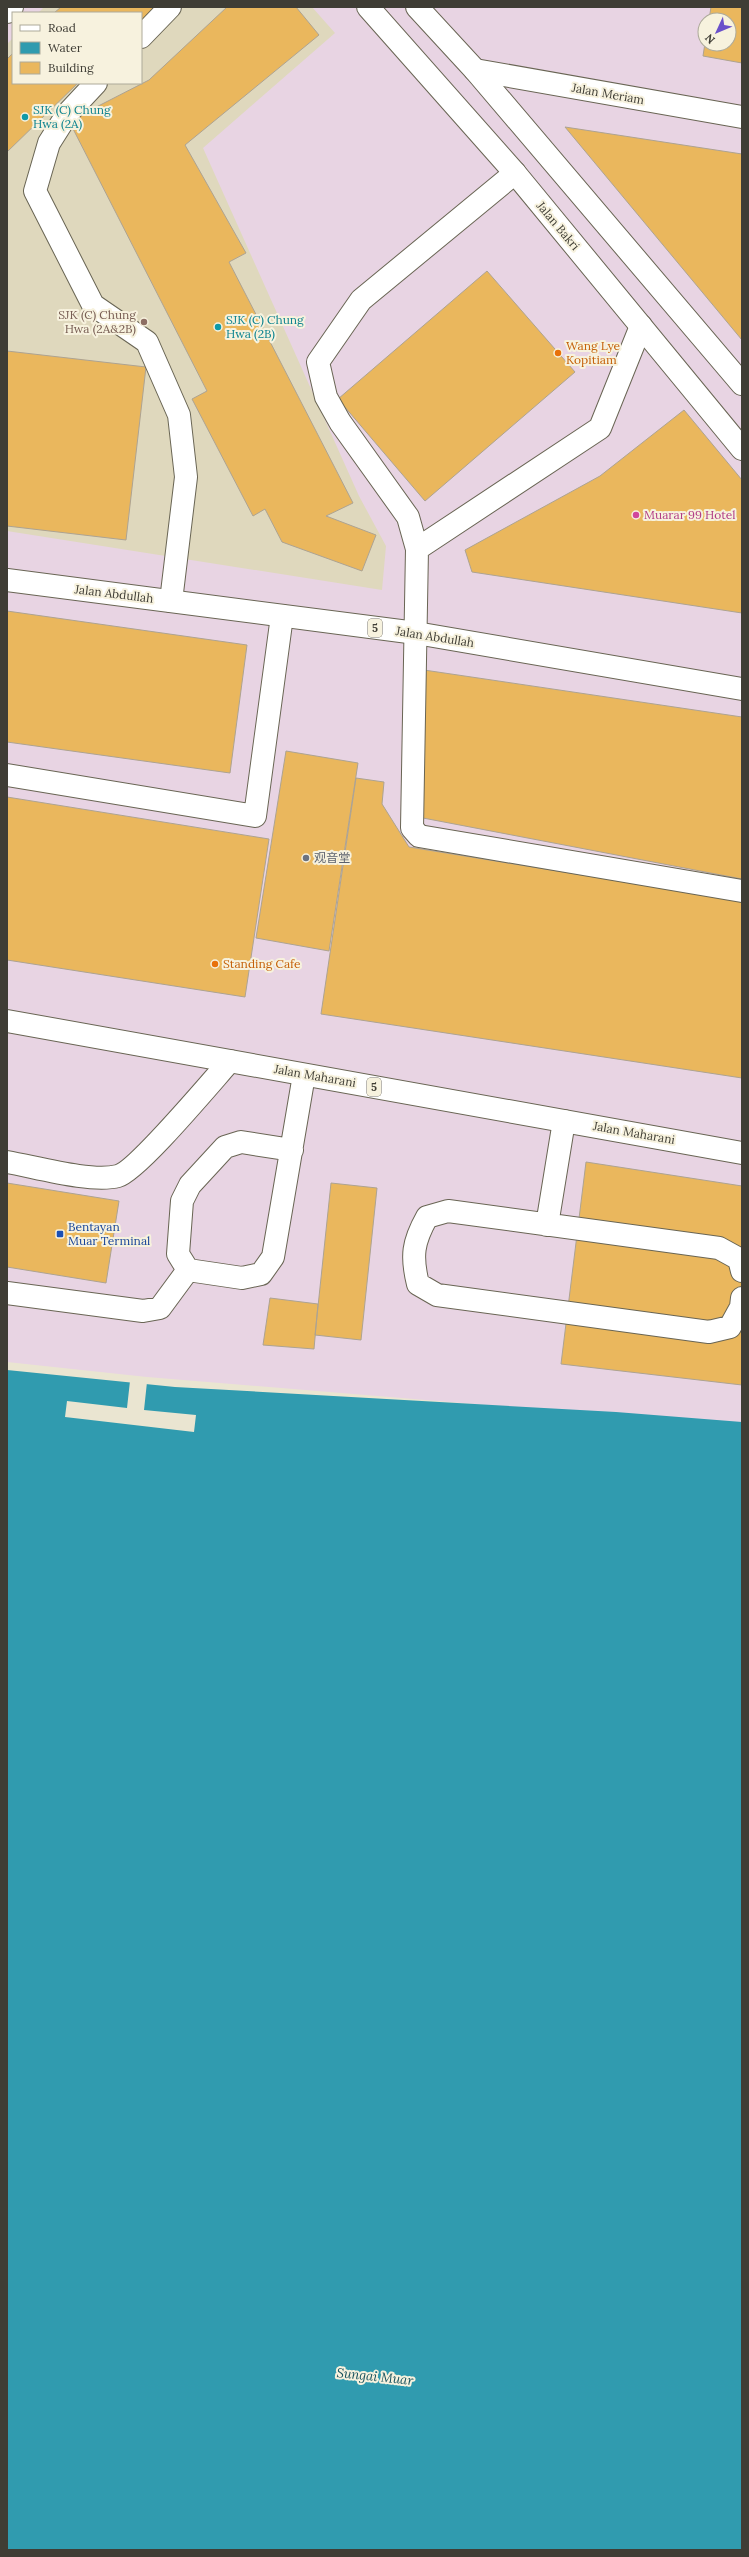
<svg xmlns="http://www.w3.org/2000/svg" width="749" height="2557" font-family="Lora,'Noto Sans SC',serif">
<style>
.commercial{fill:#e8d4e3;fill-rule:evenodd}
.built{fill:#dfd8bd}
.water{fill:#309baf}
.pier{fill:#eae5d1}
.building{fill:#eab75d;stroke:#ada392}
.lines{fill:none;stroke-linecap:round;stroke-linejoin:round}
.minor-casing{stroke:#696554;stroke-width:24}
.major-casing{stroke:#696554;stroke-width:24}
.minor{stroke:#fff;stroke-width:22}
.major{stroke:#fff;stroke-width:22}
.culture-dot{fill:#0f9aa8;stroke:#f7f2de;stroke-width:1.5}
.education-dot{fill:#8d6e63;stroke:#f7f2de;stroke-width:1.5}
.food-dot{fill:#e8710a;stroke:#f7f2de;stroke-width:1.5}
.hotel-dot{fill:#d1479c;stroke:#f7f2de;stroke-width:1.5}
.worship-dot{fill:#6b7280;stroke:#f7f2de;stroke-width:1.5}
.transit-dot{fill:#1a4fb4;stroke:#f7f2de;stroke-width:1.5}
.labels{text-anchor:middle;stroke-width:4;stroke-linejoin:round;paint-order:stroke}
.shield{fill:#f7f2de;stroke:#767368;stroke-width:1}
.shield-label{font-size:11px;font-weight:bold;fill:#3f3d35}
.street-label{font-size:12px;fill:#3f3d35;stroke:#f7f2de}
.culture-label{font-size:12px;fill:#0d838f;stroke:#f7f2de;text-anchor:start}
.education-label{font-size:12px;fill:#785e54;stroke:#f7f2de;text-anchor:end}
.food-label{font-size:12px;fill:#c56008;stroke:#f7f2de;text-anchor:start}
.hotel-label{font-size:12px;fill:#b23c85;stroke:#f7f2de;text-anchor:start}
.worship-label{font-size:12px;fill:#5b616d;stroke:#f7f2de;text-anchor:start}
.transit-label{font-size:12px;fill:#164399;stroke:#f7f2de;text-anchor:start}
.water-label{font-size:13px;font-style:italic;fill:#18525d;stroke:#f7f2de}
</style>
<rect width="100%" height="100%" fill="#eae5d1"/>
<path class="commercial" d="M7,7H742V1426L147,1377L7,1362ZM13,13H141V83H13ZM705,20H729V44H705Z"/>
<path class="built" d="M44,7H312L335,33L203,148L359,496L386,546L382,590L7,531V44L13,38V83H141V13H38Z"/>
<path class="water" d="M7,1370L175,1387L616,1412L742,1422V2550H7Z"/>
<path class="pier" d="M130,1381L147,1382L144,1410L196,1415L194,1432L65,1417L67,1401L127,1408Z"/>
<path class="building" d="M61,7H157L141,22V13H54Z
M227,7H296L319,35L185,145L246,253L229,262L353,503L326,516L376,535L362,571L282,542L265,509L253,516L192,399L207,391L69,121L149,80Z
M711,7H742V63L703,56L705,43L729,44V20H709Z
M13,53V83H78L7,152V59Z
M565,127L742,154V340Z
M487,271L575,372L425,501L338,399Z
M7,351L146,367L126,540L7,526Z
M684,410L742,480V613L472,572L465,550L600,476Z
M7,611L247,645L230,773L7,742Z
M424,670L742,717V879L423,818Z
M286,751L358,763L329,951L256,938Z
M356,778L384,782L382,804L409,847L742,901V1078L321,1014Z
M7,797L269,839L245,997L7,960Z
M586,1162L742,1186V1385L561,1364Z
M7,1183L119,1201L106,1283L7,1267Z
M331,1183L377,1188L361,1340L315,1335Z
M270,1298L318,1304L314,1349L263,1345Z"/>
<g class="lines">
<defs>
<path id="minor" d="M7,12L12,7
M141,37L170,7
M475,70L742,117
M96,83L68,113L49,143L35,191L93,305L147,342L179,415L186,477L171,601
M515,173L361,300L318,362L326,397L340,422L408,517L417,549L412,828L419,836L742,891
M417,549L600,428L641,326
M7,775L255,816L282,616
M292,1150L241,1142L225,1147L190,1185L182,1201L178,1254L188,1270L242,1278L261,1274L273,1257L304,1075
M7,1162C36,1167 91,1183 118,1176C137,1171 212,1081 230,1061
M547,1225L564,1121
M742,1271L739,1259L719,1248L448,1211L427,1217C413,1242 411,1256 418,1284L437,1295L709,1332L730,1327L741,1307L742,1298
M7,1293L143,1311L160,1308L188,1270"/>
<path id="major" d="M368,7L515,173L742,449
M417,7L475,70L742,384
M7,580L416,633L742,689
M7,1021L742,1153"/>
</defs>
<use href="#minor" class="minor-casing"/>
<use href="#major" class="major-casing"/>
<use href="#minor" class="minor"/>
<use href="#major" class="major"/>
</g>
<g class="culture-dot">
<circle cx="25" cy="117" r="4"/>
<circle cx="218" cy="327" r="4"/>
</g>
<circle class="education-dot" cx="144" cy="322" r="4"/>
<g class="food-dot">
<circle cx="558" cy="353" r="4"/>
<circle cx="215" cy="964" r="4"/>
</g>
<circle class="hotel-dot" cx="636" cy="515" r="4"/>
<circle class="worship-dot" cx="306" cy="858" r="4"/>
<rect class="transit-dot" x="56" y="1230" width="8" height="8" rx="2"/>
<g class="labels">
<g class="shield">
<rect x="368" y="619" width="14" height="18" rx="3"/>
<rect x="367" y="1078" width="14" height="18" rx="3"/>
</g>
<g class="shield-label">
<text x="375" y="632">5</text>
<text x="374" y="1091">5</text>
</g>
<g class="street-label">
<text transform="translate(608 94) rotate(10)" y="4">Jalan Meriam</text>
<text transform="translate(558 226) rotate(50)" y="4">Jalan Bakri</text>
<text transform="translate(114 594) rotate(7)" y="4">Jalan Abdullah</text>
<text transform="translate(435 637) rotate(9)" y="4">Jalan Abdullah</text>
<text transform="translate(315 1076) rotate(10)" y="4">Jalan Maharani</text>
<text transform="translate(634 1133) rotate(10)" y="4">Jalan Maharani</text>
</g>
<g class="culture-label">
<text x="33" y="114">SJK (C) Chung<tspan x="33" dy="14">Hwa (2A)</tspan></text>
<text x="226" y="324">SJK (C) Chung<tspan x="226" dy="14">Hwa (2B)</tspan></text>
</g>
<g class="education-label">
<text x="136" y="319">SJK (C) Chung<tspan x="136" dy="14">Hwa (2A&amp;2B)</tspan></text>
</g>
<g class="food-label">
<text x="566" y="350">Wang Lye<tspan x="566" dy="14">Kopitiam</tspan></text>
<text x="223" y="968">Standing Cafe</text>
</g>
<g class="hotel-label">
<text x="644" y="519">Muarar 99 Hotel</text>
</g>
<g class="worship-label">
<text x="314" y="862">观音堂</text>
</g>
<g class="transit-label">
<text x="68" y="1231">Bentayan<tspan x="68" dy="14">Muar Terminal</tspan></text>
</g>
<g class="water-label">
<text transform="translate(375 2376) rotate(6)" y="5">Sungai Muar</text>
</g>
</g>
<rect width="749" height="2557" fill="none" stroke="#3f3d35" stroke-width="16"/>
<rect x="12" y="12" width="130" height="72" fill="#f7f2de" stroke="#adaa9a"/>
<rect x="20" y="25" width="20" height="6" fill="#ffffff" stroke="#adaa9a"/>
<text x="48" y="32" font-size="12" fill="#3f3d35">Road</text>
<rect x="20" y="42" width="20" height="12" fill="#309baf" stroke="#adaa9a"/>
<text x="48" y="52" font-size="12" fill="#3f3d35">Water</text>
<rect x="20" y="62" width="20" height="12" fill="#eab75d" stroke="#adaa9a"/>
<text x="48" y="72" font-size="12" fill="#3f3d35">Building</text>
<g transform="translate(717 32) rotate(226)"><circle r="19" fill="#f7f2de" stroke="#adaa9a"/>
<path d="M0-3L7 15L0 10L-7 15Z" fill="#6a50ca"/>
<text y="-6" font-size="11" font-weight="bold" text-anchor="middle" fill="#3f3d35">N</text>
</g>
</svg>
